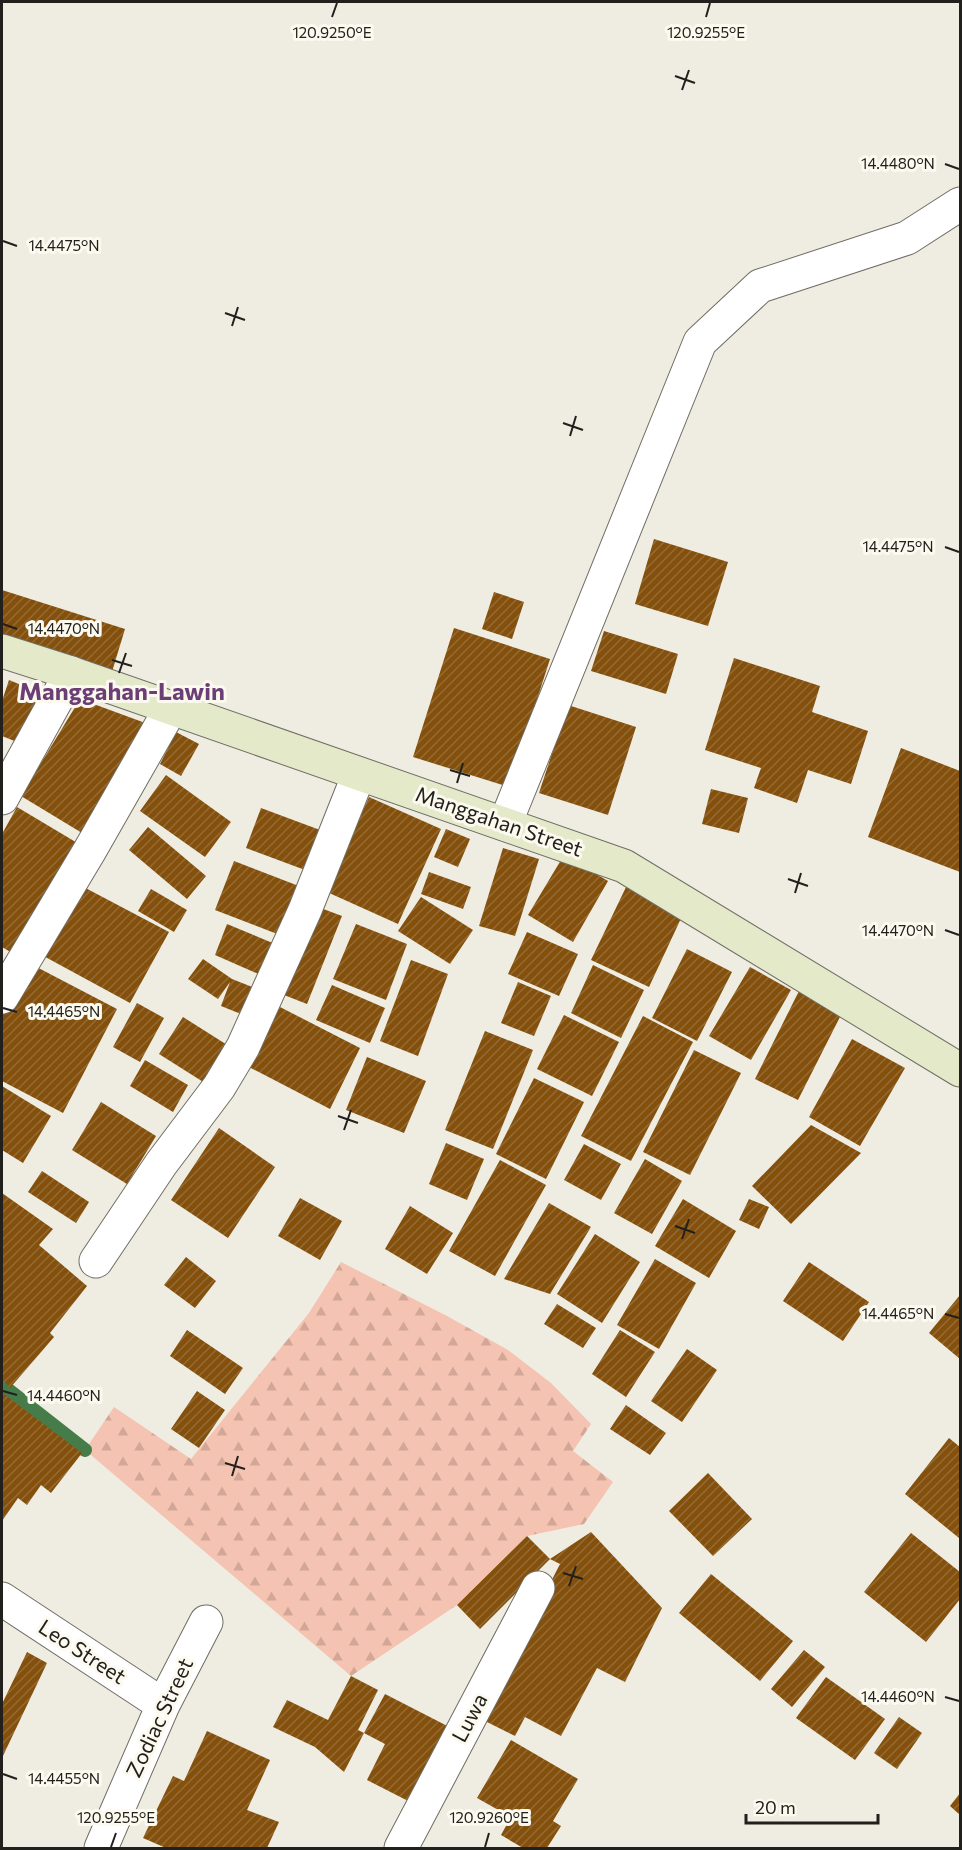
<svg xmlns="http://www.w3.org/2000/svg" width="962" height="1850" font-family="Commissioner,sans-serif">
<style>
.forest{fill:url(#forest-firs)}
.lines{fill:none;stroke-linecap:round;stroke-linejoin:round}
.stream{stroke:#467c4a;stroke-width:14}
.building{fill:url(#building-hatch)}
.street-casing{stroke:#706d64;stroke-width:35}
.secondary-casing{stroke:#706d64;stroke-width:35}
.street{stroke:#fff;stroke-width:33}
.secondary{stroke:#e3e9c9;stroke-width:33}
.ticks{fill:none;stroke:#22201d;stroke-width:2}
.labels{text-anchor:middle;stroke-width:6;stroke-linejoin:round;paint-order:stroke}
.street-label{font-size:21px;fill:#22201d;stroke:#fcf9ef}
.quarter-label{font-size:24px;font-weight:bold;fill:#6b3f75;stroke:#fcf9ef}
.ticks-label{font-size:15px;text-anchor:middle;fill:#22201d;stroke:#fcf9ef;stroke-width:6;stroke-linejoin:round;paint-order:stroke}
</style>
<defs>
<pattern id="forest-firs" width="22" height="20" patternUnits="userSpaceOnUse" patternTransform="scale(1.5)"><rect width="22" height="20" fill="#f5c3b1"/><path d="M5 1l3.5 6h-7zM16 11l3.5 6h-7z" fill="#d2a798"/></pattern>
<pattern id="building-hatch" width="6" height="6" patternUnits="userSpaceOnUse" patternTransform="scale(1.5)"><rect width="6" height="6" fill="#84500b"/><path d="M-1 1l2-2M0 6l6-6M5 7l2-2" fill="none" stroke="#926b37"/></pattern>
</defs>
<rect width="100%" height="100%" fill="#efece1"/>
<path class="forest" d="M341,1262L447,1316L508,1350L551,1383L591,1424L573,1451L613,1482L584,1524L527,1536L457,1605L351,1676L85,1450L114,1407L191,1459L309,1313Z"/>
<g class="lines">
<path class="stream" d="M2,1385L85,1450"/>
</g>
<path class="building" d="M654,539L728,562L708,626L635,604Z
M2,590L125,629L111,675L2,640Z
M494,592L524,602L512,639L482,629Z
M454,628L550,659L509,787L413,757Z
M604,631L678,654L666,694L591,671Z
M734,658L820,686L812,712L868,731L851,784L808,770L797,803L754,788L761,768L705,750Z
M9,680L41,693L22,744L2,736V701Z
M80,699L148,724L87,836L21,796Z
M568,705L636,727L608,815L539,793Z
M176,732L199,744L181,776L160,764Z
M901,748L960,771V872L868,837Z
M166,775L231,822L205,857L140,811Z
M711,789L748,798L739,833L702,824Z
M369,797L441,829L398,924L327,892Z
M17,807L84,847L19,957L2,947V834Z
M261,808L320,830L305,870L246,848Z
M148,827L206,876L187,899L129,850Z
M446,829L470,839L458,867L434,857Z
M503,848L539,859L515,936L479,926Z
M564,855L608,881L573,942L528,915Z
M234,861L304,888L285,937L215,910Z
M429,872L471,887L463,909L421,894Z
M76,883L169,932L130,1003L38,953Z
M627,885L684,912L649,987L591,960Z
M151,889L187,910L174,932L138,911Z
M421,897L473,930L450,964L398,931Z
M318,907L342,916L307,1004L284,995Z
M227,924L275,944L263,976L215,955Z
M356,924L407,944L386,1000L333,979Z
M527,932L578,954L559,996L508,974Z
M687,949L732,972L697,1041L652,1018Z
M203,959L232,979L257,989L246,1016L221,1006L230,982L218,999L188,979Z
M411,960L448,974L418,1056L380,1041Z
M27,962L117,1009L63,1113L2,1081V1011Z
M593,965L644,990L621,1038L571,1013Z
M750,967L791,990L751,1060L709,1036Z
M518,982L551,996L534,1036L501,1023Z
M803,983L846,1005L798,1100L755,1079Z
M332,985L385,1008L370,1043L316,1020Z
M137,1003L164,1018L140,1062L113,1047Z
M280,1007L360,1048L330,1109L249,1067Z
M564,1015L619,1042L592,1096L537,1069Z
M643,1016L693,1042L631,1161L581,1136Z
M183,1017L232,1048L208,1085L159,1054Z
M485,1031L533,1050L493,1149L445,1130Z
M852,1039L905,1068L860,1146L809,1117Z
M694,1050L741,1073L690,1175L643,1152Z
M367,1057L426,1081L404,1133L346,1110Z
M145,1060L188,1085L173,1112L130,1086Z
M534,1078L584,1102L546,1179L496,1154Z
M2,1086L51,1116L23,1163L2,1150Z
M101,1102L156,1136L127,1184L72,1150Z
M811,1125L861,1153L791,1224L752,1186Z
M219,1128L275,1167L228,1238L171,1200Z
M446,1143L484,1159L467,1200L429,1184Z
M584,1144L621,1164L601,1200L564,1180Z
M645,1159L682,1181L652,1234L614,1213Z
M500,1160L546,1185L495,1276L449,1251Z
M42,1171L89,1202L76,1223L28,1192Z
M2,1193L53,1229L39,1245L87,1286L50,1333L54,1337L10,1388L2,1379Z
M300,1198L342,1221L320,1260L278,1236Z
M683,1199L736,1231L709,1278L655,1246Z
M749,1199L769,1207L759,1229L739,1220Z
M549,1203L591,1227L550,1294L504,1279Z
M410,1206L453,1233L427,1274L385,1249Z
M595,1234L640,1262L602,1323L557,1294Z
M186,1257L216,1281L195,1308L164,1285Z
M655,1259L696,1283L659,1349L617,1325Z
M809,1262L869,1302L843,1341L783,1301Z
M960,1295V1359L929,1333Z
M557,1304L596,1328L583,1348L544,1324Z
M187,1330L243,1368L225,1394L170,1356Z
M620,1330L655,1352L626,1397L592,1374Z
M687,1349L717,1370L682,1422L651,1401Z
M197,1391L225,1410L199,1448L171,1429Z
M4,1394L82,1453L51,1493L41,1485L27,1505L18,1498L2,1521V1397Z
M626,1405L666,1433L650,1455L610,1429Z
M949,1438L960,1447L959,1538L905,1494Z
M708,1473L752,1519L713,1556L669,1511Z
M591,1532L662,1608L625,1682L597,1668L561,1736L525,1717L515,1736L481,1719L560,1564L550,1559Z
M911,1533L960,1572V1599L926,1642L864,1592Z
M527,1536L550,1559L480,1629L457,1605Z
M711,1574L793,1641L760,1681L679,1613Z
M804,1650L825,1667L792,1707L771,1689Z
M27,1652L47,1663L2,1758V1704Z
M351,1676L378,1690L358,1730L364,1733L344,1772L315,1747L273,1727L287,1700L328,1720Z
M826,1677L885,1719L855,1760L796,1718Z
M385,1694L461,1733L416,1805L367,1780L385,1744L364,1733Z
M899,1717L922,1733L897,1769L874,1753Z
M207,1731L270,1760L247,1810L279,1822L267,1848H166L143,1838L173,1776L184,1781Z
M511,1740L578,1779L553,1821L561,1826L547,1848H523L501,1835L511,1817L477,1798Z
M960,1793V1815L950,1806Z"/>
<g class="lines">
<defs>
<path id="street" d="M2,798L71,673
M505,824L700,342L760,286L907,238L960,204
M2,997L90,850L171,708
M96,1261L161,1164L219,1087L243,1047L305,910L359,774
M2,1599L163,1705
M101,1848L163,1705L206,1622
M401,1848L538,1588"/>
<path id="secondary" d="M2,651L71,673L624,866L960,1070"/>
</defs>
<use href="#street" class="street-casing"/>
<use href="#secondary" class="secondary-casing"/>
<use href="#street" class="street"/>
<use href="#secondary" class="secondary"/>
</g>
<path class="ticks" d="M332,17L337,3M706,17L710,3M675,76L695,83M682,90L689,70M945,164L959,169M3,241L17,246M225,313L245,320M232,326L238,307M563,423L583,430M570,436L576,416M945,547L959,552M3,624L17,629M112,660L132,666M119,673L126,653M450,770L470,776M457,783L463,763M788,879L808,886M795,893L801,873M945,930L959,935M3,1008L17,1012M338,1116L358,1123M344,1130L351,1110M675,1226L695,1233M682,1239L689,1219M945,1314L959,1318M3,1391L17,1395M225,1463L245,1469M232,1476L238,1456M563,1573L583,1579M569,1586L576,1566M945,1697L959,1701M3,1774L17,1779M111,1847L116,1833M485,1847L489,1833"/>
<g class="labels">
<g class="street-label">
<text transform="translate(499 822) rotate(19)" y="7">Manggahan Street</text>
<text transform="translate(82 1652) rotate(33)" y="7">Leo Street</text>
<text transform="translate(160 1718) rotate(-65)" y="7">Zodiac Street</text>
<text transform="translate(470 1718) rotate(-62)" y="7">Luwa</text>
</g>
<g class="quarter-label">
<text x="122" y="700">Manggahan-Lawin</text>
</g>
</g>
<g class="ticks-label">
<text x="332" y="38">120.9250°E</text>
<text x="706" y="38">120.9255°E</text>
<text x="898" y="169">14.4480°N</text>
<text x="64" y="251">14.4475°N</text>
<text x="898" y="552">14.4475°N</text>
<text x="64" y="634">14.4470°N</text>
<text x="898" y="936">14.4470°N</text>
<text x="64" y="1017">14.4465°N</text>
<text x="898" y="1319">14.4465°N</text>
<text x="64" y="1401">14.4460°N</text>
<text x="898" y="1702">14.4460°N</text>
<text x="64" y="1784">14.4455°N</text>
<text x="116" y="1823">120.9255°E</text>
<text x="489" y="1823">120.9260°E</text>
</g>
<rect width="962" height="1850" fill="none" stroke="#22201d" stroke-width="6"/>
<path d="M746 1814v9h132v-9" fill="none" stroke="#22201d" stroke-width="3"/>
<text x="755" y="1814" font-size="18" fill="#22201d" stroke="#fcf9ef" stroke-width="4.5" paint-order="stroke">20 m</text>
</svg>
